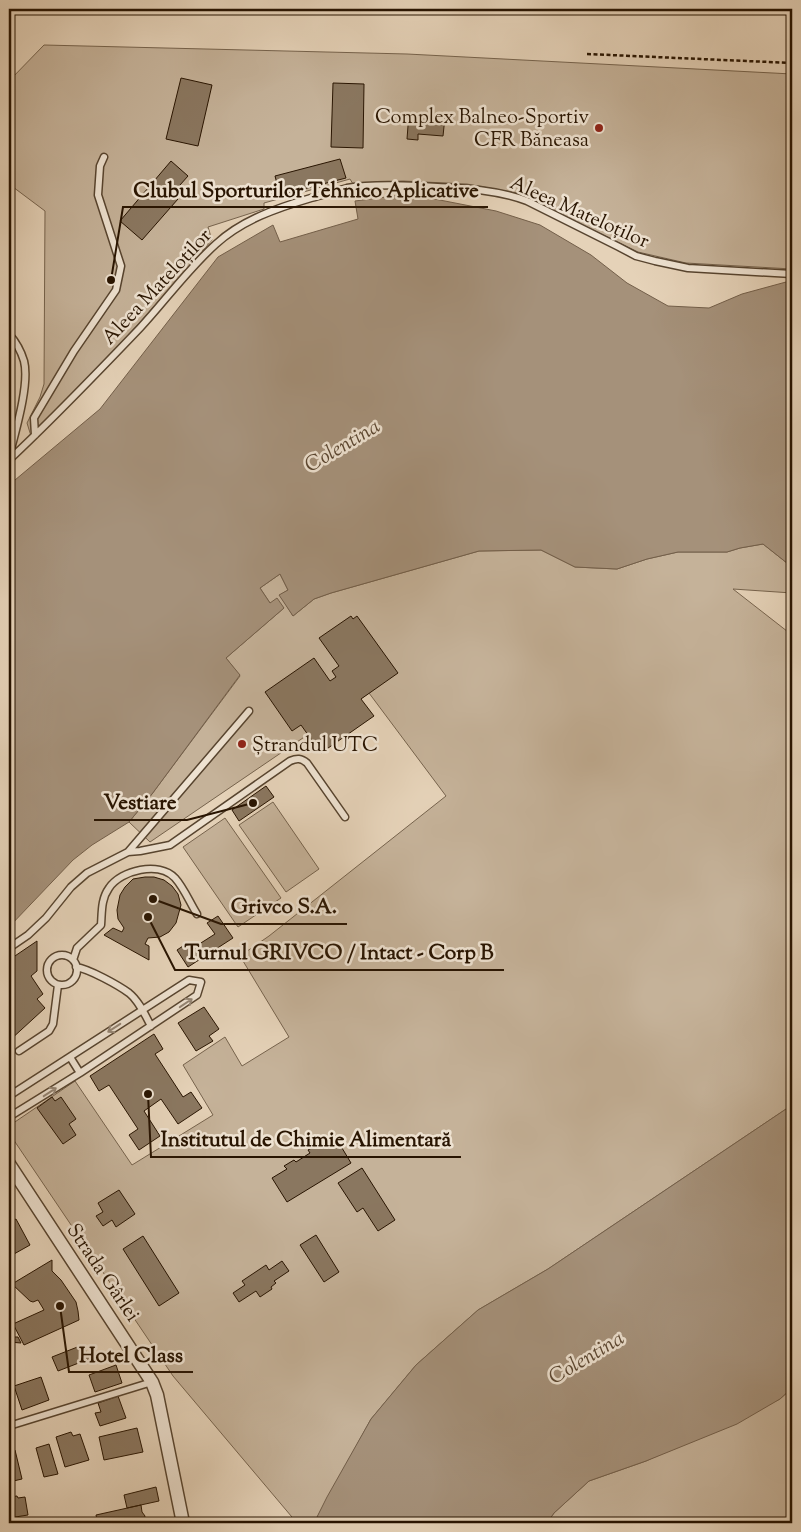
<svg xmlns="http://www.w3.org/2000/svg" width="801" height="1532" font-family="'Sorts Mill Goudy',serif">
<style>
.green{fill:#c5b299;stroke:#76634d}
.water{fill:#a5917a;stroke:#735f4a}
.building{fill:#8a7760;stroke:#281401}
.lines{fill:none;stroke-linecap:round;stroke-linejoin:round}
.lane-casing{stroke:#57442f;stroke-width:9}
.street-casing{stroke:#57442f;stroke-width:15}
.path{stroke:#281401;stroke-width:2.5;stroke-dasharray:4 2.5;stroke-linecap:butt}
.lane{stroke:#eee2d1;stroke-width:6}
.street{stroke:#eee2d1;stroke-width:12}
.oneway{stroke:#958573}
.poi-dot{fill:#8f2418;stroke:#eee2d1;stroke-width:2}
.labels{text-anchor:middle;stroke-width:5;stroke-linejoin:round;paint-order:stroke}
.poi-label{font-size:20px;fill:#281401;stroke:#eee2d1;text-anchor:end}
.street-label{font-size:20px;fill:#281401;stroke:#eee2d1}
.water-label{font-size:21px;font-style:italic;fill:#5a4631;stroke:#eee2d1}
.leader{fill:none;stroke:#281401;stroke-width:2}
.callout-dot{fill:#281401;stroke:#eee2d1;stroke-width:2}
.callout-label{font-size:21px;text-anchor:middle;font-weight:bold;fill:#281401;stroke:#eee2d1;stroke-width:5;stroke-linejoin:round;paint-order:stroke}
</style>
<rect width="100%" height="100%" fill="#e5d2b8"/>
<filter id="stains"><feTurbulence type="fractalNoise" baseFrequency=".004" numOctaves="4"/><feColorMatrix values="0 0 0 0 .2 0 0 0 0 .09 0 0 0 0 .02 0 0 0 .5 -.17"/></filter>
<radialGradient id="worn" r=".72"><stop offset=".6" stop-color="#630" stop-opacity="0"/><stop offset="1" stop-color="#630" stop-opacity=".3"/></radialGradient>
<path class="green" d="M44,45L407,54L792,74V269L686,263L638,252L517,193L467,184L403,181L353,184L350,179L264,203V209L208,227L212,240L142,320L45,424L31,436L27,423L40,397L44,384L45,211L9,184V81Z
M763,544L792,567V593L733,589L792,635V1105L548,1269L478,1310L416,1365L371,1419L314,1523H297L173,1376L9,1133V1126L75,1081L132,1165L213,1115L183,1065L225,1037L242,1066L289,1037L240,956L269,936L446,796L369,693L150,842L129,822L152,794L240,676L226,658L284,608L270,603L260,588L280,574L288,590L280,595L293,616L314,599L331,593L479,551L541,550L575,567L617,569L647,559L678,552H727L740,548Z
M273,802L319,869L286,892L239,825Z
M225,818L281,898L238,927L183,847Z
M792,1388V1523H547L554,1513L589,1481L646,1461L780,1399Z"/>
<path class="water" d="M409,194L496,211L540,225L591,255L627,283L668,306L709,308L742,294L786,282L792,284V567L763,544L740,548L727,552H678L647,559L617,569L575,567L541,550L479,551L331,593L314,599L293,616L279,595L288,590L280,574L260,588L270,603L277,598L284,608L226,658L240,675L152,794L129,822L92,845L73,860L9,927V485L100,409L218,257L273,225L280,242L358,219L355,201Z
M792,1105V1388L780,1399L737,1424L646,1461L589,1481L554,1513L547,1523H314L327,1497L371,1419L416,1365L478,1310L548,1269Z"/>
<path class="building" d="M181,78L212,85L198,146L166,139Z
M333,83L364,84L363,148L331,147Z
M409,113L445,117L443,136L418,134V140L407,139Z
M340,159L346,178L280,195L275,176Z
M171,161L188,176L172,194L178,199L142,240L120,221Z
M351,616L353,619L357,616L398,673L361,699L374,716L321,753L301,725L292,731L265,692L314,658L330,681L336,677L332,671L339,666L319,638Z
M266,786L274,797L239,821L232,810Z
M145,877H154L164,880L172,886L178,894L181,905L176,923L169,932L160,937L148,938L145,944L149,946V960L104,935L113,928L122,932L124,928L118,919L117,910L120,895L125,887L133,879Z
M218,916L233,938L188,967L177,950L189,942L193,948L215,934L207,923Z
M37,941V971L31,976L43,994L37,999L45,1008L9,1041V960Z
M204,1007L219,1029L209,1036L213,1041L196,1051L178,1023Z
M154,1034L163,1049L155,1054L183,1097L191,1092L202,1108L178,1124L161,1099L144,1111L160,1136L139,1150L129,1135L138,1129L109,1085L99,1091L90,1076Z
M52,1097L55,1101L61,1097L76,1119L69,1124L76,1135L63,1144L37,1108Z
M336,1138L351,1163L287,1202L272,1178L287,1169L284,1166L294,1160L296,1162L310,1153L308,1150L319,1144L321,1147Z
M362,1168L395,1220L378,1231L363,1208L357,1212L338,1183Z
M119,1190L135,1214L116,1227L112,1220L103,1226L96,1216L103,1212L98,1203Z
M16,1219L30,1245L14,1254L12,1251L9,1252V1222Z
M316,1235L339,1272L324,1282L300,1245Z
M143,1236L179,1293L159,1306L123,1249Z
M52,1260V1271L61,1280L76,1302L78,1311L79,1320L24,1345L13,1324L44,1310L38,1300L33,1302L30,1301L12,1284Z
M282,1261L289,1271L274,1281L276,1283L271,1287L272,1289L260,1297L256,1291L239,1302L233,1293L245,1285L242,1281L266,1265L269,1270Z
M9,1337H18L21,1343L9,1342Z
M80,1346L82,1350L85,1349L89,1359L58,1371L52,1357Z
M116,1365L122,1383L95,1392L89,1375Z
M41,1377L49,1400L22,1410L14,1386Z
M118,1396L126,1418L100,1426L95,1413L101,1412L98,1403Z
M137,1428L143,1452L104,1460L99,1437Z
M71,1432L73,1436L80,1434L89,1460L65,1467L56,1437Z
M49,1444L58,1474L44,1477L36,1448Z
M15,1450L22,1479L9,1482V1452Z
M156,1487L159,1501L127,1508L124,1495Z
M17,1496L18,1498L25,1497L28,1515L9,1518V1497Z
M141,1505L142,1512L145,1516L144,1523H124V1521H120L121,1523H90V1522L97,1520L96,1515Z"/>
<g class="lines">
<defs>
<path id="lane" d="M9,334C16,342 21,351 24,361C30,384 15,433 9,457
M35,435L34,418L74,351L116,290L121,266L98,195L100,166L104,157
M9,460C54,418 97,373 140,328C165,301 188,269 216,244C242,220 277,208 311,198C323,195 335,191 347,188C370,184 396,185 419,186C456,188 492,188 527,201L619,247L636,256L655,261L688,268L792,274
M128,852L249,711
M9,948L28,935L46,918L71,887L87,873L128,852L140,851L170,845L290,761C297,758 301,758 307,763L345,817
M47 970a15 15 0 1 1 30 0a15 15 0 1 1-30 0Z
M73,960L77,948L101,925C102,912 101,899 109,888C121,870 159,861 175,878C184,888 190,903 197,914
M76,967C89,969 118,985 129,993C139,1001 145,1015 151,1026
M19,1051L49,1031L53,1024L58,985
M70,1057L80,1073
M9,1096L189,980L201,982L197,995L80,1073L9,1117
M9,1426L152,1382"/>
<path id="street" d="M9,1164L152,1382L157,1395L183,1523"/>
</defs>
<use href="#lane" class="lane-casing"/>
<use href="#street" class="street-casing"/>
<path class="path" d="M587,54L792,63"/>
<use href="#lane" class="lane"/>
<use href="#street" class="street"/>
</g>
<defs><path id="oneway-shaft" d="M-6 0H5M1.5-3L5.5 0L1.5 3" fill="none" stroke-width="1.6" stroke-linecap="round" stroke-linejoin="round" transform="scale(1.25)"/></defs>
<g class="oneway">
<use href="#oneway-shaft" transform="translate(186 1003) rotate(-34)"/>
<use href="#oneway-shaft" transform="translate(114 1028) rotate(147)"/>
<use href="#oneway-shaft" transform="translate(50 1092) rotate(-33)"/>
</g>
<g class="poi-dot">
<circle cx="599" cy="128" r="5"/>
<circle cx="242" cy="744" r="5"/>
</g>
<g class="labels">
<g class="poi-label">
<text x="589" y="123">Complex Balneo-Sportiv<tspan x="589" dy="23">CFR Băneasa</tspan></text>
<text x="252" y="751" text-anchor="start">Ștrandul UTC</text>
</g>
<g class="street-label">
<text transform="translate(580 211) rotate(24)" y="7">Aleea Mateloților</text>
<text transform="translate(156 286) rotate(-47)" y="7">Aleea Mateloților</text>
<text transform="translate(104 1272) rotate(56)" y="7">Strada Gârlei</text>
</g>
<g class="water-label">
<text transform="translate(342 445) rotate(-31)" y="7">Colentina</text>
<text transform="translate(586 1357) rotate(-31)" y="7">Colentina</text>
</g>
</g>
<path class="leader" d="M111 280L123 207H488M253 803L187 820H94M153 899L221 924H347M148 917L175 970H504M148 1094L151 1157H461M60 1306L69 1372H193"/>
<g class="callout-dot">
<circle cx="111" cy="280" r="5"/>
<circle cx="253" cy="803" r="5"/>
<circle cx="153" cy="899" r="5"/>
<circle cx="148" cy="917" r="5"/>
<circle cx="148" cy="1094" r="5"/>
<circle cx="60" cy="1306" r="5"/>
</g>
<g class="callout-label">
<text x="306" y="197">Clubul Sporturilor Tehnico Aplicative</text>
<text x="140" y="809">Vestiare</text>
<text x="284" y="913">Grivco S.A.</text>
<text x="339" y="959">Turnul GRIVCO / Intact - Corp B</text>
<text x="306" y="1146">Institutul de Chimie Alimentară</text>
<text x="131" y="1362">Hotel Class</text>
</g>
<rect width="801" height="1532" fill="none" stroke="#e5d2b8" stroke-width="30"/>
<rect x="10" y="10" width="781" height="1512" fill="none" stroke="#281401" stroke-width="2.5"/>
<rect x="15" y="15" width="771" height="1502" fill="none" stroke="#281401"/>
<rect width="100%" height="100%" filter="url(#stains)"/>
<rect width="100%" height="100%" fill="url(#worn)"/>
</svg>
